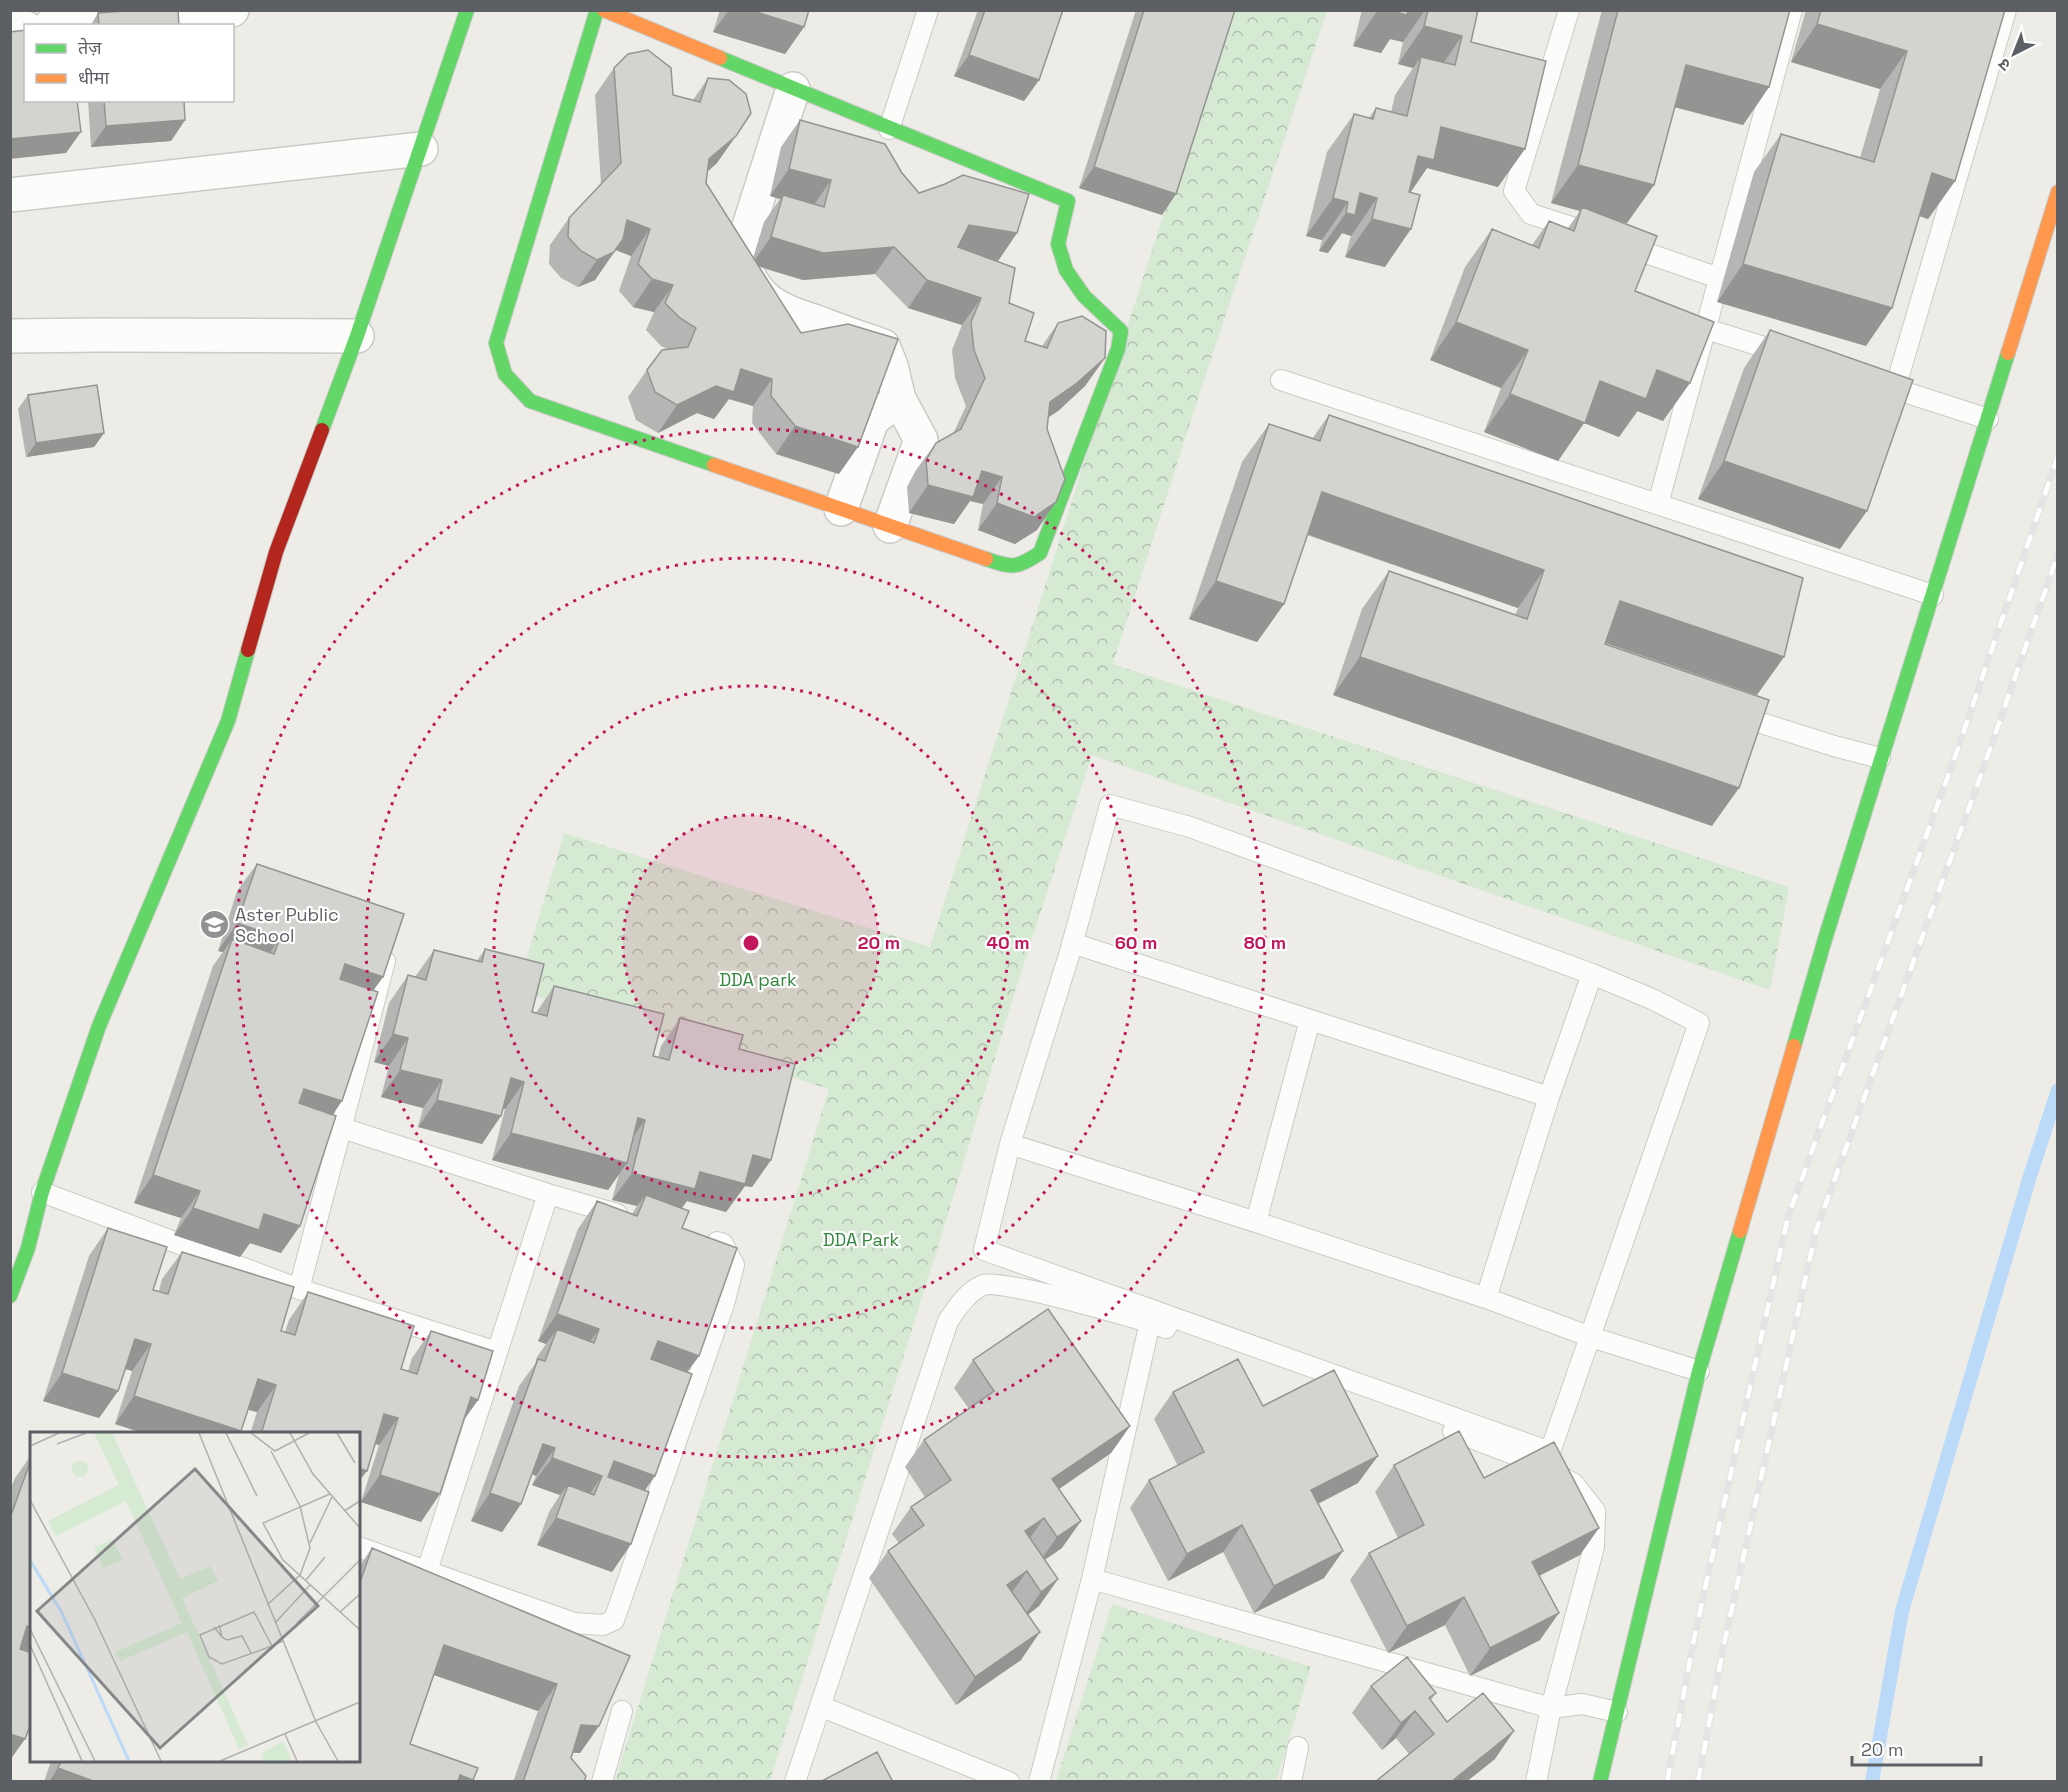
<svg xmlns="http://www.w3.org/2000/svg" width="2068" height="1792" font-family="'Space Grotesk','Noto Sans Devanagari',sans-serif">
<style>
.park{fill:url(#park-crowns)}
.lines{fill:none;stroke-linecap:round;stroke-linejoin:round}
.stream{stroke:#bbd9f8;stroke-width:14}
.lane-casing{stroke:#cacac9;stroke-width:22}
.street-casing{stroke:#cacac9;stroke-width:36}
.fast-casing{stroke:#c9c9c7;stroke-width:16}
.slow-casing{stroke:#c9c9c7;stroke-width:16}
.jam-casing{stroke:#c9c9c7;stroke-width:16}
.lane{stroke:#fcfcfb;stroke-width:20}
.street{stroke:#fcfcfb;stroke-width:33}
.fast{stroke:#63d668;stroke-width:14}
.slow{stroke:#ff974d;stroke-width:14}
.jam{stroke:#b3261e;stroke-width:14}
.rail-casing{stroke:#e3e4e3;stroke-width:7}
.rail{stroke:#fff;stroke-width:4.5;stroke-dasharray:14;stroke-linecap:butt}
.wall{fill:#b5b5b3}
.shaded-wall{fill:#949492}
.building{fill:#d3d3d0;stroke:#949492;stroke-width:1.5}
.ring{fill:none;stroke:#c2185b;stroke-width:3;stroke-dasharray:3 6}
.labels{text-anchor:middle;stroke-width:4.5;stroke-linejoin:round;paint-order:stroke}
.poi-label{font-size:18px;fill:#5c6065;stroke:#fff;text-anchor:start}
.park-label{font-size:18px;fill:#33863d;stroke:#fff}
.inset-river{fill:none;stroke:#bbd9f8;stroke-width:3}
.inset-road{fill:none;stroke:#afb0af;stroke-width:1.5}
.view{fill:#858789;fill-opacity:0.15;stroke:#858789;stroke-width:3}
.inset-edge{fill:none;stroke:#5c6065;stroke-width:3}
.centre{fill:#c2185b;stroke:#fff;stroke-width:3}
.ring-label{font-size:18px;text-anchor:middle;font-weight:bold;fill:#c2185b;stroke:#fff;stroke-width:4.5;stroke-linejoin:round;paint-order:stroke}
</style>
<defs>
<pattern id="park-crowns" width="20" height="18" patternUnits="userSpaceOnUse" patternTransform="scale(1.5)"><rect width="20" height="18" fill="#d5e9d3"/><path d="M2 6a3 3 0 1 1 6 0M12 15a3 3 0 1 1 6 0" fill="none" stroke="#b0c0af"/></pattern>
</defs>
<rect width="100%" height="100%" fill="#edece7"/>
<path class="park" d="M1228,11H1327L1202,386L1113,664L1789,887L1770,990L1092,755L1017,985L937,1250L770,1781H615L829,1089L517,990L564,833L930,947Z
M1112,1604L1311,1667L1276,1781H1056Z"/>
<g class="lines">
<path class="stream" d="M1872,1782L1902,1611L2030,1176L2058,1090"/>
<defs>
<path id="lane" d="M1569,10L1514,191L1531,214L1593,234
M889,129L928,10
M1626,246L1719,278
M1706,329L1783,353
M1281,380L1933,595
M1883,385L1988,419
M1895,389L2006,10
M1658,504L1792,10
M1736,715L1834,746L1880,758
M1110,805L1190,827L1592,974L1652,999L1699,1023L1550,1452L984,1250L1010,1144L1070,952Z
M1072,943L1549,1097
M342,1128L548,1194L617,1214
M1010,1144L1256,1222L1486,1298L1591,1337L1699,1371
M42,1192L299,1289L497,1352
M1256,1222L1310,1020
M299,1289L385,961
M1486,1298L1549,1097L1592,974
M1453,1431L1539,1464L1574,1484L1595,1511L1594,1547L1551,1708L1536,1782
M358,1547L574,1623L603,1625L614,1620L724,1304L734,1265L723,1244L717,1242
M427,1571L548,1194
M1092,1579L1551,1708L1582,1704L1617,1712
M820,1706L1009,1782
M602,1782L622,1711
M795,1782L948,1321C958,1307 966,1293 983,1285C1000,1278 1141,1319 1166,1328
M1039,1782L1092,1579L1150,1322
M1291,1782L1298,1747"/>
<path id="street" d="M50,26L232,10
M10,29L26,28
M793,89L740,254C755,303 777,309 822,324C842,332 863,339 883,346L891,366L899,399
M10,195L421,149
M10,336L102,335L357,336
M841,509L872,420L899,399L921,440L890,526"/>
<path id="fast" d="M597,10L496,343L505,374L530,401L714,465
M720,58L1068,201L1058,244L1066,270L1084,296L1121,331L1118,349L1040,553C1015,569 1013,568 986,559
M322,430L357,336L467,10
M1794,1046L1825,939L2008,353
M10,1296L28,1248L42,1192L99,1026L228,721L248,650
M1600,1782L1699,1371L1740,1231"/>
<path id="slow" d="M604,10L720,58
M2008,353L2058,192
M714,465L986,559
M1740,1231L1794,1046"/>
<path id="jam" d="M248,650L276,552L322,430"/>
</defs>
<use href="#lane" class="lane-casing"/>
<use href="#street" class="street-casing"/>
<use href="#fast" class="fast-casing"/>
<use href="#slow" class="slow-casing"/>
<use href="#jam" class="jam-casing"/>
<use href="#lane" class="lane"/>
<use href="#street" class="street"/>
<use href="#fast" class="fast"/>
<use href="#slow" class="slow"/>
<use href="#jam" class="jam"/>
<defs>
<path id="rail" d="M1667,1782L1695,1634L1788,1217L1956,754L2058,456
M1698,1782L1724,1644L1816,1231L1983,769L2058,554"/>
</defs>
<use href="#rail" class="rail-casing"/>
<use href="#rail" class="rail"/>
</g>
<path class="wall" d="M720,10H809L804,27L785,54L713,32Z
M978,10H1063L1039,80L1024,101L954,76Z
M1136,10H1235L1162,215L1079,188Z
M1362,10H1478L1471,42L1498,187L1427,168L1411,192L1385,267L1345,257L1351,236L1342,233L1328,253L1319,251L1322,240L1306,236L1327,152L1354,114L1369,118L1376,108L1391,112L1395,95L1413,68L1398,64L1403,42L1390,39L1381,53L1353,46Z
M1602,10H1790L1769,87L1743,125L1674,107L1654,185L1627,223L1617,221L1635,291L1663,421L1638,411L1619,437L1584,423L1558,461L1484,432L1501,388L1430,360L1465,267L1492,229L1532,245L1549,221L1568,228L1580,211L1551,203Z
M1806,10H2005L1955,181L1928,219L1919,216L1866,346L1717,302L1754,172L1781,134L1860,158L1880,89L1791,62Z
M98,13L179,26H90Z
M614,68L673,95L693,100L708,78L717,163L708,171L706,183L753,258L764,222L780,199L770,196L781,147L800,120L902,173L919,193L1017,233L998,261L995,260L1009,303L1025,341L1042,346L1058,323L1105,358L1085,386L1058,411L1048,417L1037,530L1015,544L978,530L983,504L970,501L954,524L909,513L907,487L916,470L936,443L953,434L966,406L955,378L952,350L962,325L908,308L875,274L803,280L759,267L839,474L776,454L752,423L753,406L729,399L714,419L697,413L658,433L636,420L628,397L647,370L667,349L661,346L646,330L654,312L633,307L619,291L631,256L616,250L595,280L578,287L561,278L549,264L550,245L569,218L601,184L595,95Z
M88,100H184L185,120L171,141L91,147Z
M1770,330L1840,549L1698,499L1744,368Z
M28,395L104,433L94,447L26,457L18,409Z
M1329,415L1757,695L1606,643L1605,644L1712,826L1333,695L1362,609L1389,571L1515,615L1518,608L1307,535L1284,604L1257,642L1189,619L1242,462L1269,424L1312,439Z
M257,864L374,990L333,1114L281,1253L250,1243L240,1257L174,1235L181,1218L134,1203L213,966L223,952L218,951L237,891Z
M485,949L532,1012L536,1013L554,986L653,1056L658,1058L661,1046L680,1018L739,1049L771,1160L752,1187L745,1186L726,1212L687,1201L682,1208V1228L699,1356L687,1372L645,1491L631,1544L612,1572L537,1545L549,1512L560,1495L532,1485L536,1476L532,1474L521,1504L502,1532L471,1521L519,1386L535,1364L537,1357L546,1344L538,1341L578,1229L597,1201L632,1214L637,1206L612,1200L619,1174L608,1190L492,1160L505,1109L503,1108L482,1144L418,1127L423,1108L381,1097L389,1066L374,1062L389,1003L408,975L415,977L434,950L477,961Z
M108,1228L153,1290L159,1291L162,1279L182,1252L281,1331L285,1332L289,1320L308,1292L401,1369L408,1371L412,1358L431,1331L478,1400L463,1420L421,1522L361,1502L379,1445L375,1444L367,1471L358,1482V1434H250L257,1412L248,1410L241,1431L239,1434H146L115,1424L132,1371L125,1369L118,1391L99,1418L43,1401L89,1256Z
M973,1360L1130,1426L1111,1453L1059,1489L1062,1548L1045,1560L1058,1579L1039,1606L1028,1615L1021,1660L956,1705L869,1578L888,1551L899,1543L892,1534L911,1507L925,1497L905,1467L924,1440L969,1409L954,1388Z
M1173,1392L1263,1406L1358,1483L1318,1504L1324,1578L1254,1613L1223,1552L1168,1581L1130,1508L1149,1480L1178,1466L1154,1419Z
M32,1454V1721L25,1739L10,1760V1490L15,1478Z
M1394,1465L1484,1478L1580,1555L1539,1576L1540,1640L1470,1676L1445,1625L1388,1653L1350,1580L1369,1553L1398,1538L1375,1492Z
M372,1548L630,1656L599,1726L580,1753H573L571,1758L584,1782H513L538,1711L434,1675L410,1744L473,1780L472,1782H44L51,1761H358V1568Z
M1371,1686L1436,1693L1431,1700L1447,1722L1495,1759L1466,1782H1375L1409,1754L1396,1738L1382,1750L1352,1713Z"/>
<path class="shaded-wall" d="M729,10H750L804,27L785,54L713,32Z
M1378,10H1425L1403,42L1390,39L1381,53L1353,46Z
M1817,24L1907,51L1880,89L1791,62Z
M1424,26L1462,36L1436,74L1421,57L1413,68L1398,64Z
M969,55L1039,80L1024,101L954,76Z
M1686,65L1769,87L1743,125L1659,103Z
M185,120L171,141L91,147L106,126Z
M1441,127L1525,149L1498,187L1427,168L1407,197L1418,156Z
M81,132L66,153L10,159V139Z
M736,136L717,163L690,187L709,159Z
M1578,165L1654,185L1627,223L1581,211L1582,207L1580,211L1551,203Z
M1094,167L1176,194L1162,215L1079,188Z
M789,169L831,180L812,208L783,195L780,199L770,196Z
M1932,173L1955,181L1928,219L1905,211Z
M1360,193L1377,198L1351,236L1342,233L1328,253L1319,251Z
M1333,198L1348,202L1322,240L1306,236Z
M1372,219L1411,229L1385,267L1345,257Z
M627,220L650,229L631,256L608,247Z
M969,225L1017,233L998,261L950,252Z
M771,237L894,247L875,274L803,280L752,264Z
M614,252L595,280L578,287L597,260Z
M1743,264L1892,308L1866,346L1717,302Z
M652,279L673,285L654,312L633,307Z
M927,280L981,298L962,325L908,308Z
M1456,322L1528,350L1501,388L1430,360Z
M1105,358L1085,386L1058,411L1031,429L1050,402Z
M741,369L772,379L753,406L729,399L714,419L697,413L658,433L677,405Z
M1657,370L1690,383L1663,421L1637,411L1619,437L1584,423L1558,461L1484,432L1510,394L1600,381Z
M795,426L858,447L839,474L776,454Z
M104,433L94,447L26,457L36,443Z
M1724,461L1867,511L1840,549L1698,499Z
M982,471L1002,477L983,504L970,501L954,524L909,513L928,485Z
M1322,492L1544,570L1518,608L1295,530Z
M1056,502L1037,530L1015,544L978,530L997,503Z
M1216,581L1284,604L1257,642L1189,619Z
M1620,601L1784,657L1757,695L1594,639Z
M1360,657L1739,788L1712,826L1333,695Z
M237,923L280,938L261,966L232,939L223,952L218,951Z
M345,964L383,977L364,1004L326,991Z
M393,1034L408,1038L389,1066L374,1062Z
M400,1070L442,1080L423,1108L381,1097Z
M511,1078L524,1082L505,1109L491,1105Z
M304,1089L342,1101L323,1129L285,1116Z
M437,1100L501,1116L482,1144L418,1127Z
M638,1118L645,1120L626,1147Z
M511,1133L627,1163L608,1190L492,1160Z
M753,1155L771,1160L752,1187L745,1186L726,1212L687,1201L676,1216L646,1195L637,1206L612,1200L632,1173L700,1172Z
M153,1175L200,1191L181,1218L134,1203Z
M193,1208L264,1214L300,1226L281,1253L250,1243L240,1257L174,1235Z
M557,1314L599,1329L580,1356L557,1329L546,1344L538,1341Z
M135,1339L151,1344L132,1371L116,1366Z
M658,1341L699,1356L679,1383L639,1368Z
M62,1373L118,1391L99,1418L43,1401Z
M258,1379L276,1385L257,1412L239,1407Z
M134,1396L241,1431L239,1434H146L115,1424Z
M471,1397L478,1400L459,1427Z
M384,1414L398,1418L379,1445L365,1441Z
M1130,1426L1111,1453L1033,1507L1052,1479Z
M543,1444L555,1448L536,1476L524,1471Z
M1378,1456L1358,1483L1292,1517L1311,1490Z
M552,1458L602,1476L583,1504L568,1485L560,1495L532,1485Z
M614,1461L655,1476L636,1503L600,1481Z
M358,1468L367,1471L358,1482Z
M380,1475L440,1494L421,1522L361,1502Z
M490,1493L521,1504L502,1532L471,1521Z
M556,1518L631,1544L612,1572L537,1545Z
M1044,1518L1025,1545V1531Z
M1081,1521L1062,1548L1038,1564L1057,1537Z
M1242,1525L1223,1552L1168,1581L1187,1554Z
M1599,1528L1580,1555L1513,1589L1532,1562Z
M1343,1551L1324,1578L1254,1613L1274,1586Z
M1027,1571L1008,1598L1007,1585Z
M1058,1579L1039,1606L1022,1619L1041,1592Z
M1464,1597L1445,1625L1388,1653L1407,1626Z
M1559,1613L1540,1640L1470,1676L1490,1648Z
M27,1626L32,1628V1662L10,1654Z
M1040,1632L1021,1660L956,1705L975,1677Z
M444,1645L557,1684L538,1711L425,1672Z
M1415,1711L1396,1738L1382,1750L1401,1723Z
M581,1725L599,1726L580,1753L562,1752Z
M1514,1731L1495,1759L1466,1782H1451Z
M10,1734L25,1739L10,1760Z
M58,1768L96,1782H49Z
M460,1775L473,1780L472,1782H456Z"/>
<path class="building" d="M139,10H178L179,26H99L98,13Z
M750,10H809L804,27Z
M985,10H1063L1039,80L969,55Z
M1144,10H1235L1176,194L1094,167Z
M1388,10H1408L1407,15Z
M1428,10H1478L1471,42L1546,61L1525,149L1441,127L1434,160L1418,156L1409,192L1420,195L1411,229L1372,219L1377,198L1360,193L1355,215L1346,213L1348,202L1333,198L1354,114L1373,119L1376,108L1407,116L1421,57L1455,65L1462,36L1424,26Z
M1618,10H1790L1769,87L1686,65L1654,185L1578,165Z
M1821,10H2005L1955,181L1932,173L1892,308L1743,264L1781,134L1874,162L1907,51L1817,24Z
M26,30V100H77L81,132L10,139V32Z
M648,50L671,68L673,95L700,102L708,78L729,80L746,94L751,113L736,136L709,159L706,183L801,333L848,324L898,339L858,447L795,426L771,396L772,379L741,369L734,392L716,386L677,405L655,392L647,370L662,350L688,347L696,328L680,318L665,303L673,285L652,279L638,264L650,229L627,220L623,239L614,252L597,260L581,251L568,237L569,218L621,163L614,68L628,54Z
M104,100H184L185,120L106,126Z
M800,120L885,144L902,173L919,193L945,184L963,175L1029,194L1017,233L969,225L958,247L1015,268L1009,303L1034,313L1025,341L1047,348L1058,323L1082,316L1106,331L1105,358L1077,383L1050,402L1047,429L1065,479L1056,502L1034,517L997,503L1002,477L982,471L973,497L928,485L926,460L936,443L961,429L985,378L974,350L971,322L981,298L927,280L894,247L823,253L771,237L783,195L824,207L831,180L789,169Z
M1582,207L1657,236L1635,291L1714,322L1690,383L1657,370L1646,399L1600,381L1585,423L1510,394L1528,350L1456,322L1492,229L1539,248L1549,221L1574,231Z
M1770,330L1913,380L1867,511L1724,461Z
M97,385L104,433L36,443L28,395Z
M1329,415L1803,578L1784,657L1620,601L1605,644L1769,700L1739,788L1360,657L1389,571L1527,619L1544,570L1322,492L1284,604L1216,581L1269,424L1320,441Z
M257,864L404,914L383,977L345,964L340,979L378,992L342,1101L304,1089L299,1103L336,1116L300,1226L264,1214L259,1230L193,1208L200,1191L153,1175L232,939L274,954L280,938L237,923Z
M485,949L544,964L532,1012L547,1016L554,986L664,1014L653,1056L669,1060L680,1018L743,1035L739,1049L795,1064L771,1160L753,1155L745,1184L700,1172L695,1189L632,1173L645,1120L638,1118L627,1163L511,1133L524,1082L511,1078L501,1116L437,1100L442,1080L400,1070L408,1038L393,1034L408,975L426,980L434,950L482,962Z
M646,1195L689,1211L682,1228L737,1248L699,1356L658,1341L651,1359L692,1374L655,1476L614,1461L608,1477L649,1492L631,1544L556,1518L568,1485L594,1495L602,1476L552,1458L555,1448L543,1444L521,1504L490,1493L538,1359L545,1361L557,1329L594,1343L599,1329L557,1314L597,1201L637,1216Z
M108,1228L167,1247L153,1290L168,1294L182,1252L294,1287L281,1331L295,1335L308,1292L414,1326L401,1369L417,1374L431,1331L493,1351L478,1400L471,1397L440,1494L380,1475L398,1418L384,1414L367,1471L358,1468V1434H261L276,1385L258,1379L241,1431L134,1396L151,1344L135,1339L118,1391L62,1373Z
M1048,1309L1130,1426L1052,1479L1081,1521L1057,1537L1044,1518L1025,1531L1058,1579L1041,1592L1027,1571L1007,1585L1040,1632L975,1677L888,1551L924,1525L911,1507L951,1480L924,1440L994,1391L973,1360Z
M1238,1359L1263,1406L1334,1370L1378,1456L1311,1490L1343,1551L1274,1586L1242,1525L1187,1554L1149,1480L1204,1452L1173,1392Z
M1459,1431L1484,1478L1554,1442L1599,1528L1532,1562L1559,1613L1490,1648L1464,1597L1407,1626L1369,1553L1424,1525L1394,1465Z
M32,1457V1628L27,1626L20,1649L32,1653V1721L25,1739L10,1734V1518Z
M372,1548L630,1656L599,1726L581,1725L571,1758L586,1776L584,1782H523L557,1684L444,1645L410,1744L478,1768L473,1780L460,1775L458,1782H96L58,1768L61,1761H358V1588Z
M1407,1657L1436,1693L1429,1698L1447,1722L1483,1693L1514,1731L1451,1782H1375L1434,1734L1415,1711L1401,1723L1371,1686Z
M877,1752L893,1782H820Z"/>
<circle cx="751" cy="943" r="128" fill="#c2185b" fill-opacity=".12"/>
<g class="ring">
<circle cx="751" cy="943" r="128"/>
<circle cx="751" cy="943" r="257"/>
<circle cx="751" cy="943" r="385"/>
<circle cx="751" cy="943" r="514"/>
</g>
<defs>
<symbol id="school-disc" viewBox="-11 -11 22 22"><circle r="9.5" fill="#8f9192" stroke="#fff"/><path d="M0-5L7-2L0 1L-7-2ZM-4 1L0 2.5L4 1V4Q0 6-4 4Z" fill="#fff"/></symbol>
</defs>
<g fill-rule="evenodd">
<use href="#school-disc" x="198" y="908" width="33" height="33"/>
</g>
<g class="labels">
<g class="poi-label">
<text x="235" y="921">Aster Public<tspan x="235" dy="21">School</tspan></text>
</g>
<g class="park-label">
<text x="758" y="986">DDA park</text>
<text x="861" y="1246">DDA Park</text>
</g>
</g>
<g transform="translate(30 1432)">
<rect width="330" height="330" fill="#edece7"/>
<path d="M64,1H82L150,147L180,134L188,149L152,166L218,313L209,317L157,200L90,229L85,220L152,191L96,69L26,104L18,89L89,53ZM83,107L93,128L73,136L64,116ZM253,309L262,329H234L231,322Z" fill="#d5e9d3"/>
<path d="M42 37a8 8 0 1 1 16 0a8 8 0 1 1-16 0Z" fill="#d5e9d3"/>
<path class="inset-river" d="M0,128L32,181L99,329"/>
<path class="inset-road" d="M169,1L286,290L308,329M196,1L227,64M221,1L245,19L279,1M260,1L283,42L330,96M307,1L325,31M27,12L56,1M0,14L29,1M300,62L233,91L253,128L330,198M0,68L64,186L131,329M314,79L330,69M280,111L302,65M276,148L295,125M237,173L270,143L280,116L270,74L241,19M310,180L330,162M245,191L280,153M267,191L330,128M184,195L192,205L189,193M0,197L65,329M192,205L197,208L212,204L221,221M0,213L52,329M242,214L224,180L170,203L179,225L192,232L242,214L253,209M255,302L267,329M190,329L330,270"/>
<path class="view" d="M165,37L288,174L130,316L7,179Z"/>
<rect width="330" height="330" class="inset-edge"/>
</g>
<circle cx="751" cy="943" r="9" class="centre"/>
<g class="ring-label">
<text x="879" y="949">20 m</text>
<text x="1008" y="949">40 m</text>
<text x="1136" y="949">60 m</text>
<text x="1265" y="949">80 m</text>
</g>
<rect width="2068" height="1792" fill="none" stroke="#5c6065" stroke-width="24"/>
<rect x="24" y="24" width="210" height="78" fill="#ffffff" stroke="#bebfc1" stroke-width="1.5"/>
<rect x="36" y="44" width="30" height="9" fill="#63d668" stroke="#bebfc1" stroke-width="1.5"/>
<text x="78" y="54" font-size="18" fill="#5c6065">तेज़</text>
<rect x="36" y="74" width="30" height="9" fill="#ff974d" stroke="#bebfc1" stroke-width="1.5"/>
<text x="78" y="84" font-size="18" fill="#5c6065">धीमा</text>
<g transform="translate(2014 54) rotate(222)" stroke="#ffffff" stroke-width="4.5" paint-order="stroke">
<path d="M0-4.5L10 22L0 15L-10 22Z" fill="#5c6065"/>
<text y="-9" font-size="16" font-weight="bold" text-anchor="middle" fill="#5c6065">उ</text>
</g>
<path d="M1852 1756v9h129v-9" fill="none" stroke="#5c6065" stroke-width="3"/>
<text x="1861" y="1756" font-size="18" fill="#5c6065" stroke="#ffffff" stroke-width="4.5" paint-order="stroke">20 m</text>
</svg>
